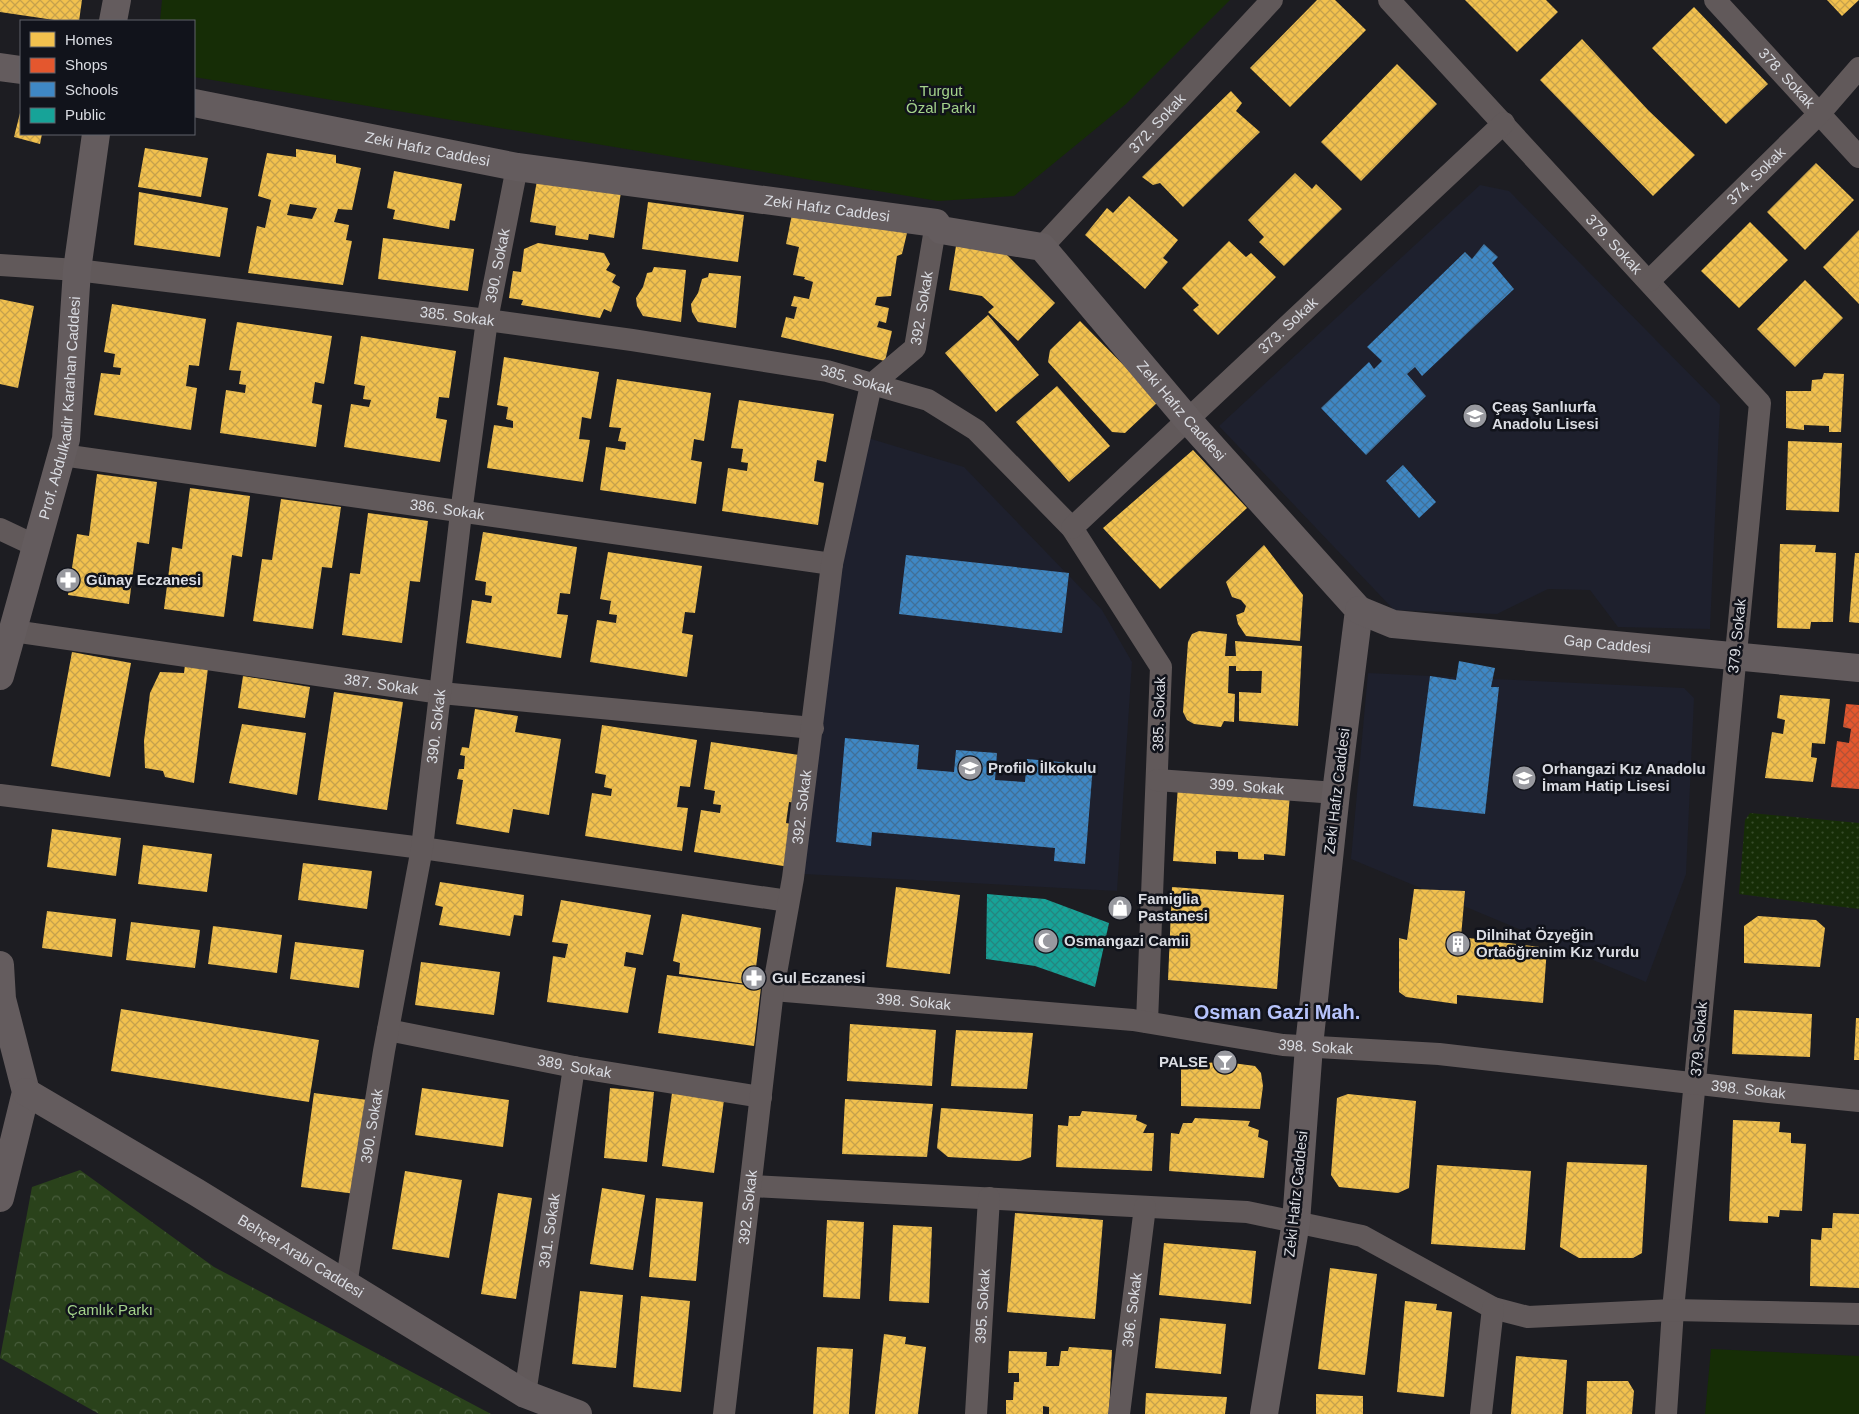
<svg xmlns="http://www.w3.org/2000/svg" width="1859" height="1414" font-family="Arial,sans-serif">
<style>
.built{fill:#1e202d}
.grass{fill:url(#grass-dots)}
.forest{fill:url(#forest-crowns)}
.green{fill:#162d06}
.homes{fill:url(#homes-cross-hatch);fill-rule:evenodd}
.shops{fill:url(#shops-cross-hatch)}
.schools{fill:url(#schools-cross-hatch)}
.public{fill:url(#public-cross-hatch)}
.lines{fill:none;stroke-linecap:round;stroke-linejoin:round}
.street{stroke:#61595a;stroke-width:22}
.secondary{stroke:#645c5e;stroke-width:28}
.labels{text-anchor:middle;stroke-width:5;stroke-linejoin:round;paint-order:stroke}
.street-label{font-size:15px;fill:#dadce2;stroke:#11131b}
.park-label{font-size:15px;fill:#a4d38b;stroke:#11131b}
.poi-label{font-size:15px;font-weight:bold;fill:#dadce2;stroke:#11131b;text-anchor:start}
.district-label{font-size:20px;font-weight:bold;fill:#b6c3fb;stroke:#11131b}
</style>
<defs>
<pattern id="grass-dots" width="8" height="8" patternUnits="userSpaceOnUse" patternTransform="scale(1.25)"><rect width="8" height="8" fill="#162d06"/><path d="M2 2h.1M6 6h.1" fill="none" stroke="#374b2a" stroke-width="1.8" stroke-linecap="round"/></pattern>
<pattern id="forest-crowns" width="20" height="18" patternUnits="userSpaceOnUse" patternTransform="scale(1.25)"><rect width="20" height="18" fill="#2a421b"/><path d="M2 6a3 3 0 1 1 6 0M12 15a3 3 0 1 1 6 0" fill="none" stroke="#485d3c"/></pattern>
<pattern id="homes-cross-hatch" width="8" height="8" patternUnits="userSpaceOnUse" patternTransform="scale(1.25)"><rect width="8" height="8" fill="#f2c14e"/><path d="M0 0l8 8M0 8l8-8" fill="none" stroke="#c6a14c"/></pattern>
<pattern id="shops-cross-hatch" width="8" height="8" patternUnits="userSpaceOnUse" patternTransform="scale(1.25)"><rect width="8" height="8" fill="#e4572e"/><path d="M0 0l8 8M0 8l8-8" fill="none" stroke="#b35135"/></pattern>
<pattern id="schools-cross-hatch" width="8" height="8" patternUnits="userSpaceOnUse" patternTransform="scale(1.25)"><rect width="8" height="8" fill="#3f88c5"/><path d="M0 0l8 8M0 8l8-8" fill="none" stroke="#407098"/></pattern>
<pattern id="public-cross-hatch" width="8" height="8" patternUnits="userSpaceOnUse" patternTransform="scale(1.25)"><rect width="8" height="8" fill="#17a398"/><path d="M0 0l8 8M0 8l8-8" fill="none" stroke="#24867f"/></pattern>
</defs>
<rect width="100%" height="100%" fill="#1d1d22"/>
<path class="built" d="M1480,185L1509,191L1720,405L1710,629L1618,627L1590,590L1548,589L1497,614L1394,610L1219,426Z
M868,438L964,467L1102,610L1132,662L1117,891L804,874L841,540Z
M1368,673L1684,688L1694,698L1686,874L1646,982L1351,859Z"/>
<path class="grass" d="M1750,813L1859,823V909L1739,894L1745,820Z"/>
<path class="forest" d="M80,1170L214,1267L491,1414H99L0,1358L32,1187Z"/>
<path class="green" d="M162,0H1230L1126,104L1014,196L938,201L194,77V21H160Z
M1711,1349L1859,1356V1414H1705Z"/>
<path class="homes" d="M0,0H82L79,21H61L0,12Z
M1317,0H1335L1366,30L1290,107L1250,68Z
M1465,0H1546L1558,12L1517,52Z
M1827,0H1859L1842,16Z
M1694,7L1768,84L1726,124L1652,48Z
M1582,39L1648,110L1695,155L1653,196L1540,80Z
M1397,64L1437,104L1361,181L1321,142Z
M1231,91L1242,103L1236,111L1260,132L1183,207L1160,183L1153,185L1142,177Z
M21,109V134H42L40,144L14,137Z
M145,148L208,158L201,197L138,187Z
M296,149L336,155V163L361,168L352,210L338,209L334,222L349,225L346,240L352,241L343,285L248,273L257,226L265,228L271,200L258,196L267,153L296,157ZM290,204L317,208L312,219L287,215Z
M1816,163L1854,200L1805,250L1767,212Z
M394,171L462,184L455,221L450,220L449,229L393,219L395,210L387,208Z
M1295,173L1312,189L1316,184L1342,209L1284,266L1259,242L1264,237L1248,220Z
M537,180L621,192L614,238L589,234L588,240L555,235L556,226L530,222Z
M139,192L228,208L220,257L134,245Z
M1129,196L1178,240L1163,258L1168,262L1145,289L1085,235L1107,208L1113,213Z
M648,202L744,215L738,262L642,249Z
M793,209L907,233L902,254L897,256L891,296L877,297L875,305L889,308L886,323L879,321L877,327L892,331L885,361L781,337L786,317L794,319L797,307L791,306L794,296L809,299L813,282L804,279L805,277L793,275L799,247L786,244Z
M1750,222L1788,260L1739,308L1701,271Z
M1859,230V304L1823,267Z
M383,238L474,249L468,291L378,279Z
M1229,241L1246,257L1251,253L1276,277L1218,335L1193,310L1199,305L1182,288Z
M538,243L604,253L610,264L606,270L616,275L612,282L620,287L611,312L604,309L600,318L521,305L523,300L509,298L513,271L521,272L524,249Z
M956,246L1005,253L1055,303L1018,341L988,312L994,307L982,296L949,290Z
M654,267L686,270L681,322L643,316L637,306L636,298L643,287L647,273L652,272Z
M709,273L741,276L736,328L698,322L692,312L691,304L698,293L702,279L708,277Z
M1805,280L1843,318L1795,367L1757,329Z
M0,299L34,306L18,388L0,384Z
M112,304L206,319L199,366L189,365L186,386L197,388L191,430L94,415L101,373L120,375L121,368L113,367L115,354L104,352Z
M988,315L1039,375L996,412L945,353Z
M1080,321L1159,401L1125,433L1112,432L1048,362L1050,350Z
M237,322L332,336L324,384L315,382L312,403L322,405L316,447L220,433L226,390L245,393L246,385L239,384L241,371L229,370Z
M361,336L456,351L449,398L439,397L436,418L447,420L440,462L344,447L351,404L369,407L371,400L363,399L365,386L354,384Z
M504,357L599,372L591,419L582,417L579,439L590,440L583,482L487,468L494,425L513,428V421L506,419L508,407L497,405Z
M1824,373L1844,374L1841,432H1829V426L1804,425V430L1786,428V391H1811L1812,380L1822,379Z
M617,379L711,393L704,441L694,439L691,460L702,462L696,504L600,490L606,447L625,450L626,442L618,441L621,428L609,427Z
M1057,386L1110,446L1069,482L1016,422Z
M739,400L834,414L826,462L817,460L814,481L824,483L818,525L722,511L728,468L747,471L748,463L741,462L743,449L731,448Z
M1788,441L1842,443L1839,512L1786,510Z
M1193,450L1247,508L1160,589L1103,528Z
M97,474L157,482L149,544L137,542L129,604L68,595L77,534L89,536Z
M190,488L250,496L242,557L232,555L224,617L164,609L172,547L182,549Z
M281,499L341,507L332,568L322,567L313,629L253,621L262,559L272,560Z
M368,513L428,521L420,582L410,581L402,643L342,635L350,573L360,574Z
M483,532L577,547L570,594L560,593L557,614L568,615L561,658L466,643L472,600L491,603L492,596L485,595L486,582L475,580Z
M1780,544L1816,545L1815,552L1836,553L1833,622H1811L1810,629L1777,628Z
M1264,545L1303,595L1300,641L1246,636L1238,624L1236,615L1244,612L1246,606L1241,600L1232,597L1226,582Z
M608,552L702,566L695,613L685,612L682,633L693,635L687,677L590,662L597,620L616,623L617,615L609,614L611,601L600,599Z
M1855,553H1859V623L1849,622Z
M1199,631L1227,634L1225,656H1236L1235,641L1302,646L1298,726L1239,721V692L1261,693L1262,671H1236V666H1229L1228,693L1235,694L1234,722L1224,721L1221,727L1194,724L1187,720L1183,712L1188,642L1192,634Z
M72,652L131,663L110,777L51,766Z
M185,665L208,668L194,783L165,777L163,771L145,768L144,741L150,693L160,672L184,673Z
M243,676L310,687L305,718L238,708Z
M334,692L403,702L387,810L318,800Z
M1780,695L1830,699L1825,744L1812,743L1811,757L1817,758L1813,782L1765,778L1772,732L1783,734L1785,720L1777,718Z
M475,709L518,716L515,732L561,739L549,815L513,809L509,833L456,824L463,780L457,779L459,769H464L465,756L460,755L462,747L469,748Z
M242,724L306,733L297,795L229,783Z
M602,725L697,740L690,787L680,786L677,807L688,808L682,851L585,836L592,793L611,796L612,789L604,787L606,775L595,773Z
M711,742L806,756L799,803L789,802L786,823L797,825L790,867L694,852L701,810L720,813L721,805L713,804L715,791L704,789Z
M1178,785L1290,794L1285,856L1264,854V860L1238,859V852L1216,851V864L1173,861Z
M52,829L121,838L116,876L47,867Z
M143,845L212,854L207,892L138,884Z
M303,863L372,871L367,909L298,900Z
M440,882L524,895L522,916L514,915L510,936L439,925L443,907L435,905Z
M896,887L960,895L950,974L886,967Z
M1172,887L1284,895L1277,989L1168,980Z
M1414,889L1465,891L1461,937L1547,948L1543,1003L1457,995V1004L1406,997L1399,992V938L1407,940Z
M561,900L651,915L643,955L626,952L624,966L636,968L628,1013L547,1002L553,956L565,958L568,944L552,942Z
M47,911L116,919L112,957L42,948Z
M682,914L761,928L755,975H748L746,984L679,974L680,963L673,961Z
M1758,916L1816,920L1825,928L1820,967L1744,963V926Z
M131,922L200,930L195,968L126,960Z
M213,926L282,935L277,973L208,964Z
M295,942L364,950L359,988L290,979Z
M421,962L500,972L494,1015L415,1005Z
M667,975L761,987L754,1046L658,1033Z
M121,1009L319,1040L309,1102L111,1071Z
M1734,1010L1812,1014L1810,1057L1732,1054Z
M1856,1018H1859V1060H1854Z
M850,1024L936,1030L932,1086L847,1081Z
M956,1030L1033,1033L1027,1089L951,1086Z
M1225,1062L1255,1066L1261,1073L1263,1086L1260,1109L1181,1106V1064Z
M422,1088L509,1100L503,1147L415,1135Z
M610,1088L654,1092L647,1162L604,1158Z
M314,1093L368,1100L356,1194L301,1187Z
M672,1093L724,1100L714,1173L662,1166Z
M1348,1094L1416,1101L1409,1188L1398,1193L1339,1187L1331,1175L1337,1098Z
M845,1099L933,1104L927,1157L842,1154Z
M941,1108L1033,1114L1031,1157L1020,1161L948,1157L937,1148Z
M1082,1111L1137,1115L1136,1120L1147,1125L1143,1133H1154L1152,1171L1056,1167L1058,1125L1068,1126L1069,1116H1080Z
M1195,1118L1250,1121L1248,1126L1259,1130L1258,1137L1268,1141L1264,1178L1169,1171L1171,1133L1179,1134L1183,1123H1192Z
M1733,1120L1780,1122L1779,1132L1791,1133V1143L1806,1144L1802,1211L1780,1210L1779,1217L1768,1216V1223L1729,1221Z
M1567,1162L1647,1165L1642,1253L1633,1258H1579L1560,1247Z
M1437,1165L1531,1171L1525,1250L1431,1244Z
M405,1171L462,1180L449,1258L392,1249Z
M602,1188L645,1195L633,1270L590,1264Z
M498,1193L532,1198L516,1299L481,1294Z
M656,1198L703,1202L696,1281L649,1277Z
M1015,1213L1103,1220L1095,1319L1007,1312Z
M1833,1213L1859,1214V1288L1810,1286L1811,1239L1821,1240L1822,1228H1832Z
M827,1220L864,1222L860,1299L823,1297Z
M893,1225L932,1227L929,1303L889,1301Z
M1164,1243L1256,1251L1251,1304L1159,1295Z
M1330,1268L1377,1274L1365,1375L1318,1369Z
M580,1291L623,1295L616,1368L572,1364Z
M641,1296L690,1301L681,1392L633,1387Z
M1405,1301L1437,1304L1436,1310L1452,1312L1444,1397L1397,1392Z
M1160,1318L1226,1324L1221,1374L1155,1368Z
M884,1334L906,1337L905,1344L926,1347L918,1414H875Z
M817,1347L853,1349L849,1414H813Z
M1069,1347L1112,1350L1109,1414H1049V1407L1043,1406V1414H1006V1400H1013L1014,1382H1019V1373H1008L1009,1351L1047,1352L1046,1366H1059L1061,1351H1068Z
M1516,1356L1567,1360L1563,1414H1511Z
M1587,1381H1628L1634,1391L1632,1414H1586Z
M1146,1393L1227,1397L1225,1414H1145Z
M1316,1394L1363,1396V1414H1316Z"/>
<path class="shops" d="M1846,704L1859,705V789L1831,787L1837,741L1849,743L1851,729L1843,727Z"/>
<path class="schools" d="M1484,244L1498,257L1492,263L1514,289L1422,376L1415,367L1407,374L1426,396L1366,455L1321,408L1369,362L1374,369L1382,361L1367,347L1465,252L1472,259Z
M1403,465L1436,502L1419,518L1386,481Z
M906,555L1069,573L1062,633L899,614Z
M1459,661L1495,668L1491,687H1499L1485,814L1413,806L1430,676L1456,680Z
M845,738L919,745L917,769L954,772L956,750L997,753L995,780L1025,782L1027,759L1093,765L1085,864L1054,861L1055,848L872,832L871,846L836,842Z"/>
<path class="public" d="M987,894L1045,899L1109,923L1095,987L1035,966L986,959Z"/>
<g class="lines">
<g class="street">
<path id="s1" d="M1389,0L1760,403L1673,1310L1666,1414"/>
<path id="s2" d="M1715,0L1859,157"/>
<path id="s3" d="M1042,247L1272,0"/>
<path id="s4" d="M0,265L77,270L487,320L632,340L827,371L928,400L976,430L1072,528L1161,667L1147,1022"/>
<path id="s5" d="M1649,281L1820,113L1859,68"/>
<path id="s6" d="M62,455L832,564"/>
<path id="s7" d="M1072,528L1504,123"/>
<path d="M0,529L36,546"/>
<path id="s8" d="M13,631L441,693L813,728"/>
<path id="s9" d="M1157,780L1336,793"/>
<path d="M0,795L422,848L788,901"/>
<path id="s10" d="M773,990L1133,1020L1283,1045L1439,1054L1769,1092L1859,1101"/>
<path id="s11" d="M388,1030L574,1067L761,1097"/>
<path d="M751,1186L1247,1212L1362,1236L1493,1308L1528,1317L1673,1310L1859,1314"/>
<path id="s12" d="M346,1285L384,1051L422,848L461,513L487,320L517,167"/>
<path id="s13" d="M525,1394L574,1067"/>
<path id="s14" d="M724,1414L773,990L793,878L832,564L871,385L915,348L936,223"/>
<path id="s15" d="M976,1414L989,1198"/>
<path id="s16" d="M1119,1414L1145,1207"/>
<path d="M1481,1414L1493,1308"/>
</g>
<g class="secondary">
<path d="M113,21L117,0"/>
<path d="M0,67L21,70"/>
<path id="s17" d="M194,103L517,167L936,223L941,230L1042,247L1188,420L1359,610L1336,793L1309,1046L1296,1222L1264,1414"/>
<path id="s18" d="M1359,610L1393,624L1859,668"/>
<path id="s19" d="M0,676L66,439L77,270L96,134"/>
<path d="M0,965L2,999L26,1092L0,1198"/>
<path id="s20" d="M26,1092L196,1192L525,1394L578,1414"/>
</g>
</g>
<defs>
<symbol id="school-disc" viewBox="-11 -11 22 22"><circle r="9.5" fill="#98999f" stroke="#11131b"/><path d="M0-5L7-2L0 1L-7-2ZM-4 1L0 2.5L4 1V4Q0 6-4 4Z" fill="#fff"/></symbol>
<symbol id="pharmacy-disc" viewBox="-11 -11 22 22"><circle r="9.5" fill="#98999f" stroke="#11131b"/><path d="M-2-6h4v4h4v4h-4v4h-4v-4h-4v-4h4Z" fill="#fff"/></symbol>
<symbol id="shop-disc" viewBox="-11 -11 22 22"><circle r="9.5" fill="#98999f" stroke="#11131b"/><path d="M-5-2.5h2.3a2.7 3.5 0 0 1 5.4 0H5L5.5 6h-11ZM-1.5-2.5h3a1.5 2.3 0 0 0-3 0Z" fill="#fff"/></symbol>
<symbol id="mosque-disc" viewBox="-11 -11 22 22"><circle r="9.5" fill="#98999f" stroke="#11131b"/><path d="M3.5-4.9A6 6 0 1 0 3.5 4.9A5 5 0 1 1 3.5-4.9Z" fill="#fff"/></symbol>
<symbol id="building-disc" viewBox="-11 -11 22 22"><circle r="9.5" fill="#98999f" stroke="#11131b"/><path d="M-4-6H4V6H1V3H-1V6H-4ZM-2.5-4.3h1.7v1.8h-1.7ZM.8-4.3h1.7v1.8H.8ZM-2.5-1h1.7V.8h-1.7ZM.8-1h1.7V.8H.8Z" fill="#fff"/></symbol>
<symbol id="bar-disc" viewBox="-11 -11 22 22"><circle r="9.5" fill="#98999f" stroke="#11131b"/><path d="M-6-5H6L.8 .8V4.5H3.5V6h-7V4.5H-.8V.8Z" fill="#fff"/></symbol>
</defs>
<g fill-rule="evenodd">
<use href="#school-disc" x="1461" y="402" width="28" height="28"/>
<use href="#pharmacy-disc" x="54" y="566" width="28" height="28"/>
<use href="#school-disc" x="956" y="754" width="28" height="28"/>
<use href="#school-disc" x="1510" y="764" width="28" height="28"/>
<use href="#shop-disc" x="1106" y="894" width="28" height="28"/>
<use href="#mosque-disc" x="1032" y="927" width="28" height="28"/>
<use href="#building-disc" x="1444" y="930" width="28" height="28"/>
<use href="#pharmacy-disc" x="740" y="964" width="28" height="28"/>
<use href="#bar-disc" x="1211" y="1048" width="28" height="28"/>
</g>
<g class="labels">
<g class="street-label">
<text dy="5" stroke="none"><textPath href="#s2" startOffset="106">378. Sokak</textPath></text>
<text dy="5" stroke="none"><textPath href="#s3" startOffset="169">372. Sokak</textPath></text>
<text dy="5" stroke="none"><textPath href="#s17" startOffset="238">Zeki Hafız Caddesi</textPath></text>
<text dy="5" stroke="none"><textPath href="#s5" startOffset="150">374. Sokak</textPath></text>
<text dy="5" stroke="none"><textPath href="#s17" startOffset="642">Zeki Hafız Caddesi</textPath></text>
<text dy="5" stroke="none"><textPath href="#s1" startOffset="332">379. Sokak</textPath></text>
<text dy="5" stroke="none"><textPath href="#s12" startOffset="1031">390. Sokak</textPath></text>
<text dy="5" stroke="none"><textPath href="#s14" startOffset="1138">392. Sokak</textPath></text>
<text dy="5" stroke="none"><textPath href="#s4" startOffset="460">385. Sokak</textPath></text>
<text dy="5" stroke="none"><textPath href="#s7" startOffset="296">373. Sokak</textPath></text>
<text dy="5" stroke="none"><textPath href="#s4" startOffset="865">385. Sokak</textPath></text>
<text dy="5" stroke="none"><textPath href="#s19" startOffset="276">Prof. Abdulkadir Karahan Caddesi</textPath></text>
<text dy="5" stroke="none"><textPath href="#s17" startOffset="1078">Zeki Hafız Caddesi</textPath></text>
<text dy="5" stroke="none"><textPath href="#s6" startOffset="389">386. Sokak</textPath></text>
<text transform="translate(1737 636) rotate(-84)" y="5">379. Sokak</text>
<text dy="5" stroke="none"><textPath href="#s18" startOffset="252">Gap Caddesi</textPath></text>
<text dy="5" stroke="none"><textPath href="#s8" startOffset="372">387. Sokak</textPath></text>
<text transform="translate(1159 714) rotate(-88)" y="5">385. Sokak</text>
<text dy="5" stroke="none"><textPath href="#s12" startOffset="566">390. Sokak</textPath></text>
<text dy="5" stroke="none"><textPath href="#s9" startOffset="90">399. Sokak</textPath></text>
<text transform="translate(1337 791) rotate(-83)" y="5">Zeki Hafız Caddesi</text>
<text dy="5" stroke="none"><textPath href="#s14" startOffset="612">392. Sokak</textPath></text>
<text dy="5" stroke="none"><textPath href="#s10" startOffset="141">398. Sokak</textPath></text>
<text transform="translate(1699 1039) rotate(-85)" y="5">379. Sokak</text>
<text dy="5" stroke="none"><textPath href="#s10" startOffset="546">398. Sokak</textPath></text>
<text dy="5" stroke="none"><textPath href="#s11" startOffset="190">389. Sokak</textPath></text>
<text dy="5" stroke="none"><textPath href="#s10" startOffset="981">398. Sokak</textPath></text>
<text dy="5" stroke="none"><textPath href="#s12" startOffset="161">390. Sokak</textPath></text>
<text transform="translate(1296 1194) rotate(-84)" y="5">Zeki Hafız Caddesi</text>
<text dy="5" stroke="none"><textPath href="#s14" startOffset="208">392. Sokak</textPath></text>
<text dy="5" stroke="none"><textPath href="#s13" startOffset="165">391. Sokak</textPath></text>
<text dy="5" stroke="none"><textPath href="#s20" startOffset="320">Behçet Arabi Caddesi</textPath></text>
<text dy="5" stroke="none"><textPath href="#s15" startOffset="108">395. Sokak</textPath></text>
<text dy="5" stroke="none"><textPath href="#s16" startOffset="105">396. Sokak</textPath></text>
</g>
<g class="park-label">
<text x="941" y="96">Turgut<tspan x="941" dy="17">Özal Parkı</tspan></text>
<text x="110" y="1315">Çamlık Parkı</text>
</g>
<g class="poi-label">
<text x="1492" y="412">Çeaş Şanlıurfa<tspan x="1492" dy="17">Anadolu Lisesi</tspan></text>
<text x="86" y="585">Günay Eczanesi</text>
<text x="988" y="773">Profilo İlkokulu</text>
<text x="1542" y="774">Orhangazi Kız Anadolu<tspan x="1542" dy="17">İmam Hatip Lisesi</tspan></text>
<text x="1138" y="904">Famiglia<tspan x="1138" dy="17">Pastanesi</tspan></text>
<text x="1476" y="940">Dilnihat Özyeğin<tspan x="1476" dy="17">Ortaöğrenim Kız Yurdu</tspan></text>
<text x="1064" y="946">Osmangazi Camii</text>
<text x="772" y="983">Gul Eczanesi</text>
<text x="1208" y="1067" text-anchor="end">PALSE</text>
</g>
<g class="district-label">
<text x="1277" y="1019">Osman Gazi Mah.</text>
</g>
</g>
<rect x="20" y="20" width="175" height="115" fill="#11131b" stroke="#61636b"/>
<rect x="30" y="32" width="25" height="15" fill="#f2c14e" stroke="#61636b"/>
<text x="65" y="45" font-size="15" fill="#dadce2">Homes</text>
<rect x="30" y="58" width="25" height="15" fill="#e4572e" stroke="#61636b"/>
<text x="65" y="70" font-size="15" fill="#dadce2">Shops</text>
<rect x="30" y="82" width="25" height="15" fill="#3f88c5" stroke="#61636b"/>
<text x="65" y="95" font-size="15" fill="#dadce2">Schools</text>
<rect x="30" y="108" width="25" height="15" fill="#17a398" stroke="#61636b"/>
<text x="65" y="120" font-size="15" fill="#dadce2">Public</text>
</svg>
